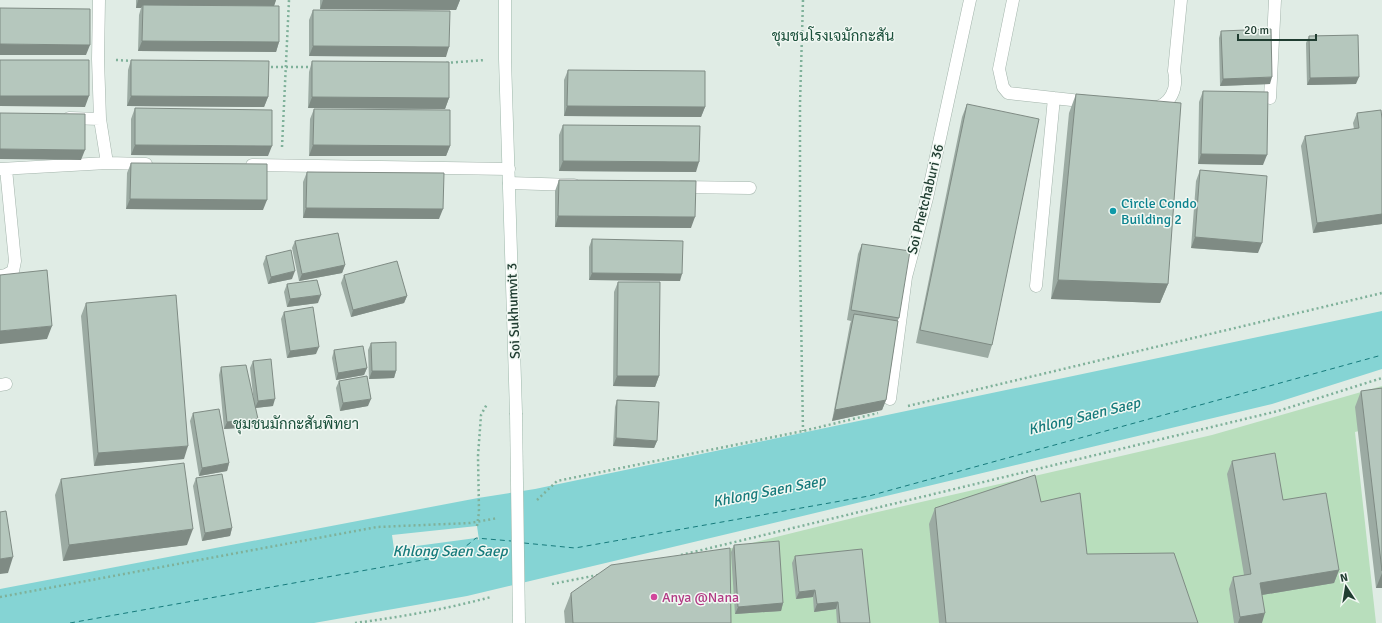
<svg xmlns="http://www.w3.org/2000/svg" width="1382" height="623" font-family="Signika,Sarabun,sans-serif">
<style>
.green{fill:#b8debc}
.water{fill:#85d4d4}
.pier{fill:#e0ece5}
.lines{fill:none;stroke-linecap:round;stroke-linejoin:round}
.ferry{stroke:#177b7c;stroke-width:1;stroke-dasharray:5 4;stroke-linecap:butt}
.lane-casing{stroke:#a3b4ab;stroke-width:13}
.street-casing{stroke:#a3b4ab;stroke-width:13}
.secondary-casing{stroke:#9eb8ab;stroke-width:13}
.path{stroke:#7fb19a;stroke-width:2.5;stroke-dasharray:2 3;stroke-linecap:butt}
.lane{stroke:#fff;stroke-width:12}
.street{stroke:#fff;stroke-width:12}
.secondary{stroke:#fff;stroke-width:12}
.secondary-bridge-casing{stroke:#9eb8ab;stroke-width:13;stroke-linecap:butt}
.secondary-bridge{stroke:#fff;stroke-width:12}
.wall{fill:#9caba3}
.shaded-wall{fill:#7f8b84}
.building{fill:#b5c7bd;stroke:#7f8b84}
.culture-dot{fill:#0f9aa8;stroke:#f1f8f3;stroke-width:1.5}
.hotel-dot{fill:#d1479c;stroke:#f1f8f3;stroke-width:1.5}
.labels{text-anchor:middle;stroke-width:3;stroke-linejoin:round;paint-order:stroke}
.street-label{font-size:14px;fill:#203d31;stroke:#f1f8f3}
.culture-label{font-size:14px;fill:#0d838f;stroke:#f1f8f3;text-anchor:start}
.hotel-label{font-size:14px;fill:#b23c85;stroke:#f1f8f3;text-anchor:start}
.neighbourhood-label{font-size:15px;fill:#1b503b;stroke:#f1f8f3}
.water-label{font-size:15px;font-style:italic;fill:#177b7c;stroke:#f1f8f3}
</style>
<rect width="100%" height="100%" fill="#e0ece5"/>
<path class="green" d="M1382,386V425L1355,432L1376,623H728V549L869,514L1212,435Z"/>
<path class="water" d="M1382,311V369L1272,404L467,596L314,623H0V589L478,498L535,489Z"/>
<path class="pier" d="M477,526L479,540L476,538L394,549L392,535Z"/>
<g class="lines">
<path class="ferry" d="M524,543L575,548L869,496L1382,355
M70,623L445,556L465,547L476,538L511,541"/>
<defs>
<path id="lane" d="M1013,0L999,69L1003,87L1008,93L1090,102
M1270,98L1275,0
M1152,108C1171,106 1178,88 1174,71L1181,0
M1036,286L1054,98
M0,385L6,384"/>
<path id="street" d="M69,118L100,119
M107,163L146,164
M252,165L509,169
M0,169L107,163L100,119L98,59L99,0
M509,183L574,185
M681,187L750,188
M0,276L6,275L13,271L15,261L6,169
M890,399L906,277L927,198L970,0"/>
<path id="secondary" d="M505,0V59L516,413"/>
</defs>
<use href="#lane" class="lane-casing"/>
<use href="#street" class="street-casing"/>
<use href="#secondary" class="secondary-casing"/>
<path class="path" d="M803,0L800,104V256L803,431
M116,60L133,61
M446,63L485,60
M266,67H313
M282,147L289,0
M908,406L1382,293
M537,500L557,481L803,431L878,413
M477,526L479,512L478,456L481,415L487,404
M681,555L1278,411L1382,378
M552,584L598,575
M0,597L377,527L470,523L498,518
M355,623C401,617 446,609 491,597"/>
<use href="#lane" class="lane"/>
<use href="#street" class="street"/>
<use href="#secondary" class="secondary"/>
<defs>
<path id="secondary-bridge" d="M516,413L519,623"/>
</defs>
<use href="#secondary-bridge" class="secondary-bridge-casing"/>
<use href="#secondary-bridge" class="secondary-bridge"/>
</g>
<path class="wall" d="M136,0H276L274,6L279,42L276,52L138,51L139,15L141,8H136Z
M320,0H460L456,10L320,9Z
M313,10L446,57L309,56V20Z
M1221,31L1270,84L1220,86L1219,38Z
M1309,36L1356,84L1307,85L1306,43Z
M131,60L268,97L264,107L127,106L128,70Z
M312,61L449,98L445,109L308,108L309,72Z
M568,70L705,107L701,117L564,116V80Z
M1203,91L1263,165L1198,164L1199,102Z
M1076,94L1168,284L1160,303L1051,299L1069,113Z
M967,104L992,345L988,358L916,343L962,117Z
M135,108L268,156L131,155V119Z
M314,109L450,146L446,156H309L310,119Z
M1357,113L1382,119V224L1313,233L1301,146L1305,136L1354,129L1353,123Z
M563,125L696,172L559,171V135Z
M131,163L263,210L126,209L127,173Z
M1200,170L1258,253L1191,248L1196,181Z
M307,172L439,219L303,218V182Z
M559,180L691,228L555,227V191Z
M592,239L680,281L589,280V247Z
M295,241L345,265L342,273L299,281L292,248Z
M862,244L899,318L898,320L886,400L882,410L832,421L850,324L851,321L847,320L858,254Z
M266,256L292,279L268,284L263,264Z
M344,275L407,296L404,303L351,317L341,283Z
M618,282L659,376L655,387L613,386L614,292Z
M287,284L318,303L287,307L284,292Z
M86,303L184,459L94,466L81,316Z
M284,312L316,354L287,358L281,319Z
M371,343L396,371L394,378L369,379L368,350Z
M334,350L367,368L364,375L336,380L332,358Z
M253,361L273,406L255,408V427L224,429L219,375L221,367L254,403L250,368Z
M339,381L368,406L340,411L336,388Z
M1382,388V588H1376L1355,407L1361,391Z
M617,400L657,441L654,448L613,446L615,407Z
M193,413L229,463L227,471L199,476L190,421Z
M1232,461L1283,500L1339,570L1334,583L1262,595V623H1234L1229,589L1233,577L1244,575L1227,474Z
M196,478L232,528L230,536L202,541L193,486Z
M61,479L187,545L63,561L55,495Z
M1041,502L1087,554L1198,623H939L929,524L935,508Z
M734,545L783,603L781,611L735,614L731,552Z
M795,556L870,623H837L836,609L814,612L813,597L796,599L792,563Z
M571,593L731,623H565L564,611Z"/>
<path class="shaded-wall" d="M138,0H276L273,9L143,5L141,8H136Z
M323,0H460L456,10L320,9Z
M142,41L279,42L276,52L138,51Z
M0,44L90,45L86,55H0Z
M313,46L449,47L446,57L309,56Z
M1272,77L1270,84L1220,86L1223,79Z
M1359,77L1356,84L1307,85L1310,78Z
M0,96H89L85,107L0,106Z
M131,96L268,97L264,107L127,106Z
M312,97L449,98L445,109L308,108Z
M567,106L705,107L701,117L564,116Z
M135,145L272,146L268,156L131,155Z
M313,145L450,146L446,156H309Z
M0,149L85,150L81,160L0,159Z
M1201,154L1267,155L1263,165L1198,164Z
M563,161L699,162L696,172L559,171Z
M130,199L267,200L263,210L126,209Z
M306,208L443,209L439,219L303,218Z
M1382,214V224L1313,233L1317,223Z
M558,216L695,217L691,228L555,227Z
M1195,237L1262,243L1258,253L1191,248Z
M345,265L342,273L299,281L302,274Z
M295,271L292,279L268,284L271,277Z
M592,273L682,274L680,281L589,280Z
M1058,280L1168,284L1160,303L1051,299Z
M321,295L318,303L287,307L290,299Z
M407,296L404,303L351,317L353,310Z
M52,326L47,339L0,344V331Z
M319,347L316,354L287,358L290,351Z
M367,368L364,375L336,380L338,373Z
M372,371H396L394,378L369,379Z
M617,376H659L655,387L613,386Z
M275,399L273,406L255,408L258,401Z
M371,399L368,406L340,411L343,403Z
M886,400L882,410L832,421L835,410Z
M258,419L255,427L224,429L227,422Z
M616,438L657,441L654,448L613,446Z
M188,446L184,459L94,466L98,453Z
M229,463L227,471L199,476L202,468Z
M232,528L230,536L202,541L205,533Z
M193,529L187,545L63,561L69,545Z
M13,557L8,573L0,574V559Z
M1339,570L1334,583L1256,596L1260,583Z
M1382,573V588H1376Z
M815,590L813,597L796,599L799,592Z
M838,602L836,609L814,612L817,604Z
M783,603L781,611L735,614L738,607Z
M1265,613L1262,623H1238L1240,617Z"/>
<path class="building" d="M143,5L279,6V42L142,41Z
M0,8L90,9V45L0,44Z
M313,10L450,11L449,47L313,46Z
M1271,29L1272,77L1223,79L1221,31Z
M1358,35L1359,77L1310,78L1309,36Z
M0,60H89V96H0Z
M131,60L269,61L268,97L131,96Z
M312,61L449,62V98L312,97Z
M568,70L705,71V107L567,106Z
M1203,91L1268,92L1267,155L1201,154Z
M1076,94L1181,103L1168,284L1058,280Z
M967,104L1039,119L992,345L920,330Z
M135,108L272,110V146L135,145Z
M314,109L450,110V146L313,145Z
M1381,110L1382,119V214L1317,223L1305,136L1359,128L1357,113Z
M0,113L85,114V150L0,149Z
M563,125L700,126L699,162L563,161Z
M131,163L267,164V200L130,199Z
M1200,170L1267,176L1262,243L1195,237Z
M307,172L444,173L443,209L306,208Z
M559,180L696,181L695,217L558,216Z
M338,233L345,265L302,274L295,241Z
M592,239L683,241L682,274L592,273Z
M862,244L910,251L899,318L851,310Z
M291,250L295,271L271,277L266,256Z
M397,261L407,296L353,310L344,275Z
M47,270L52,326L0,331V275Z
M317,280L321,295L290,299L287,284Z
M618,282H660L659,376H617Z
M176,295L188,446L98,453L86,303Z
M313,307L319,347L290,351L284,312Z
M854,314L898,321L886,400L835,410Z
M396,342V371H372L371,343Z
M363,346L367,368L338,373L334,350Z
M271,359L275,399L258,401L253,361Z
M246,365L258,419L227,422L221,367Z
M367,376L371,399L343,403L339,381Z
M1382,388V571L1361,391Z
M617,400L659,402L657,441L616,438Z
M219,409L229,463L202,468L193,413Z
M1275,453L1283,500L1326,493L1339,570L1260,583L1265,613L1240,617L1233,577L1251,574L1232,461Z
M184,463L193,529L69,545L61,479Z
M222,474L232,528L205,533L196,478Z
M1035,475L1041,502L1080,493L1087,554L1174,553L1198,623H946L935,508Z
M6,511L13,557L0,559V512Z
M779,541L783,603L738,607L734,545Z
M730,548L731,623H573L571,593L611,565Z
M862,549L870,623H840L838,602L817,604L815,590L799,592L795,556Z"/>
<circle class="culture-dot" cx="1113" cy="211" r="4"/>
<circle class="hotel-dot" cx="654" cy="597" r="4"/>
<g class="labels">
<g class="street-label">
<text transform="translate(925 199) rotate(-76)" y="5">Soi Phetchaburi 36</text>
<text transform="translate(513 311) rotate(-92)" y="5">Soi Sukhumvit 3</text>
</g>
<g class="culture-label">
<text x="1121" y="208">Circle Condo<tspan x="1121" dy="16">Building 2</tspan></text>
</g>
<g class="hotel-label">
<text x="662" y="602">Anya @Nana</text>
</g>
<g class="neighbourhood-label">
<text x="833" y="41">ชุมชนโรงเจมักกะสัน</text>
<text x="296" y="429">ชุมชนมักกะสันพิทยา</text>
</g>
<g class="water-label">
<text transform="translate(1084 416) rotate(-14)" y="5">Khlong Saen Saep</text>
<text transform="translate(769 491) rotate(-11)" y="5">Khlong Saen Saep</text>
<text x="450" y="556">Khlong Saen Saep</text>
</g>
</g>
<g transform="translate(1346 587) rotate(348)" stroke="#f1f8f3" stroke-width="3" paint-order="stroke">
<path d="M0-3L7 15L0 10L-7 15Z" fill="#203d31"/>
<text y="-6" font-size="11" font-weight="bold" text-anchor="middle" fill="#203d31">N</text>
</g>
<path d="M1238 34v6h78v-6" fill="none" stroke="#203d31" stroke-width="2"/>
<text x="1244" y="34" font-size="12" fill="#203d31" stroke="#f1f8f3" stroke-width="3" paint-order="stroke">20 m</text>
</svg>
